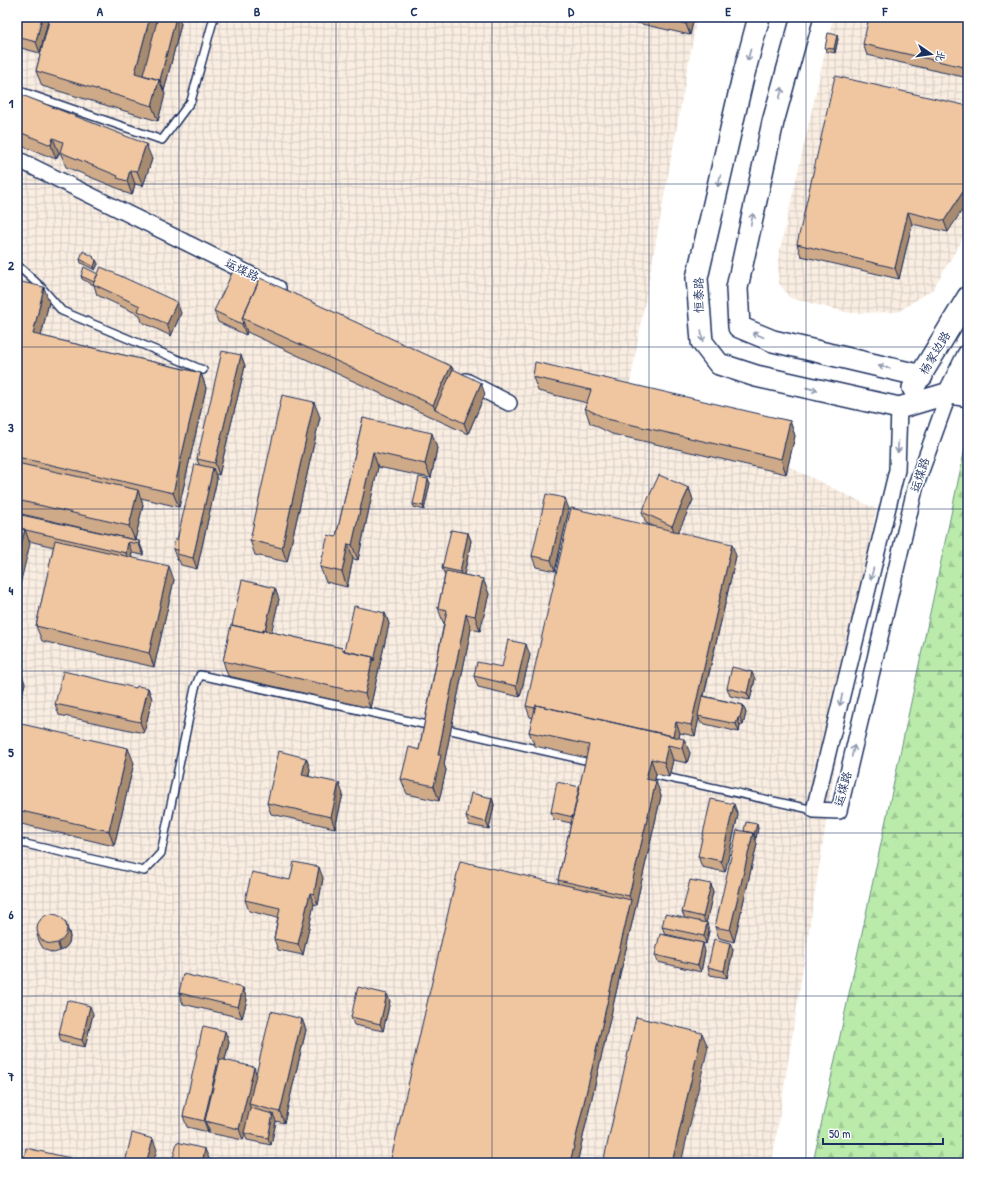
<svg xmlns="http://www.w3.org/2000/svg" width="985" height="1180" font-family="'Patrick Hand','LXGW WenKai TC',sans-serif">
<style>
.industrial{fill:url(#industrial-grid)}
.forest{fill:url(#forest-firs);stroke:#6a8d84}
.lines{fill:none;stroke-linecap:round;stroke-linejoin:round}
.lane-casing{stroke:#1b2f5e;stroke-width:10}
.street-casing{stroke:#1b2f5e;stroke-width:18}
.secondary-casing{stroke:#1b2f5e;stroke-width:24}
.lane{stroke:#fff;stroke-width:7}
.street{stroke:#fff;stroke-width:15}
.secondary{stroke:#fff;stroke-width:21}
.wall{fill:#ceaa89;stroke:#1b2f5e}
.shaded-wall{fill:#a78b6f;stroke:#1b2f5e}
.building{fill:#efc69f;stroke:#1b2f5e}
.oneway{stroke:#8d97ae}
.grid{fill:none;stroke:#1b2f5e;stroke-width:1;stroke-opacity:0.55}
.labels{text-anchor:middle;stroke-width:3;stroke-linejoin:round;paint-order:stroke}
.street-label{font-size:12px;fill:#1b2f5e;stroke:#fff}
.neatline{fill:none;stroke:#1b2f5e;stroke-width:1.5}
.grid-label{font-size:13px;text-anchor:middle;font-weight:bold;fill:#1b2f5e}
</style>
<defs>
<pattern id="industrial-grid" width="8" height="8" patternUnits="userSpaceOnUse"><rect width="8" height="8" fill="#faeee2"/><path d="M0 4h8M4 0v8" fill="none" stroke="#d6ccc4"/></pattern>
<pattern id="forest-firs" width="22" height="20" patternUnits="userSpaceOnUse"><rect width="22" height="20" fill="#baebaa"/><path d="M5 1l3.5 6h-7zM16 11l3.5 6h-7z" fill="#9fca95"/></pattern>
</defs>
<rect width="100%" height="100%" fill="#fff"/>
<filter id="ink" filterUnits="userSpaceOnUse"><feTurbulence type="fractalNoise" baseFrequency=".025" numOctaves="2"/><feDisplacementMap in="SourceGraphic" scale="8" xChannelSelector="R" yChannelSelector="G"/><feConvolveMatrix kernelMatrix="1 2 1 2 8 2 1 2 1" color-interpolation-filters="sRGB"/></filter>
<g filter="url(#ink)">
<path class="industrial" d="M17,17H697L629,389L876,509L772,1163H17Z
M833,17H968V230L933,289L898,312L850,313L790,298L778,282V259Z"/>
<path class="forest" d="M967,439H968V1163H813Z"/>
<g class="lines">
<defs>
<path id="lane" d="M17,90L162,140L191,101L214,17
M17,265L41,287L62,311L203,370
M451,730L594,762
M656,775L814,810
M17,842L144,871L161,853L195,688L200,675L432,726"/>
<path id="street" d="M17,159L278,288
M466,381L509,403
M899,408L897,470L814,810L839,811L916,485L949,393"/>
<path id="secondary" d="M759,17L742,81L697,278L702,342L719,364L756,376L899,408L949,393L968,396
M802,17L773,122L737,288L739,327L773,341L922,376
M913,388L968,297
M949,393L968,355"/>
</defs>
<use href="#lane" class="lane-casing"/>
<use href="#street" class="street-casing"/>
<use href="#secondary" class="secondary-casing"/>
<use href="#lane" class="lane"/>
<use href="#street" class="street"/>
<use href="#secondary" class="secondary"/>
</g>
<path class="wall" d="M17,17H49L40,53L17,47Z
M50,17H178L181,24L164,91H163L165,94L158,121L42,86L36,71Z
M631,17H694L690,35L633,22Z
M968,17V78L867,55L863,44Z
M838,39L835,53L826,51L825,48Z
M17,93L152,159L143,186L135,184L132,195L123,192L122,190L66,167L61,154L59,153L56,159L17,144Z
M968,106L948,232L912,224L899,279L801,256L797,244Z
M80,259L95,260H96L98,264L95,270L81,263Z
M98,274L181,313L171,336L142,322L140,315L97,295L94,285L82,279L81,276Z
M17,281L49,302L41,336L201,373L206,388L179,507L141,498L143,505L135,540L17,513Z
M214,311L451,366L453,369L485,394L468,434L247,332L246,335L218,322Z
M241,355L245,366L219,475L215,474L217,479L197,569L181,565L179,560H177L173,549L177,540L199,465L197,459Z
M533,377L790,421L795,436L786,474L612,434L590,423L585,408L587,403L538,391Z
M320,417L287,562L255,555L250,540Z
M363,418L437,448L431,478L378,467L358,560L353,559L347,587L326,582L320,567L336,537Z
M428,479L430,483L424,510L414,507L413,504Z
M689,488L693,500L678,532L736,556L704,696L743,705L746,713L743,725L740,726L739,732L701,723L699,718L695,736L680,733L679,737L690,753L687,763L673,760L669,777L656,774L655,781L661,796L577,1163L559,884L558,880L571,823L553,819L551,812L580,787L586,758L535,746L529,732L533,718L530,717L526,706L656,527L646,523L642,512Z
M569,509L555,571L536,567L532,556Z
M17,516L139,541L143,552V555L132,553L131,557L174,580L154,667L42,641L36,626L54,547L29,541L30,544Z
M468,533L471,541L464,575L483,579L489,594L480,631L471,629L444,764L446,770L439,801L407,794L401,779L419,750L444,623L443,622L438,608L445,575L442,568Z
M279,599L271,632L342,648L343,650L385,613L389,624L370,708L228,676L223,661L232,625Z
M530,655L520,697L478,687L474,676L502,667Z
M17,674L25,683L20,703L17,702Z
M755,679L750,700L730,696L727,688Z
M136,688H148L152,699L144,733L59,715L55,704Z
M17,723L134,763L114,846L17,823Z
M306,758L310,769L309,776L343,794L335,828L271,814L267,803Z
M492,798L494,805L489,829L469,825L466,817Z
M738,815L725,872L702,867L698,856Z
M758,828L756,838H754L757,844L734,942L719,938L715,927L744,831Z
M323,878L318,905L314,904L303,955L278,950L274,939L278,918L249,911L245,900L290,880Z
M711,884L713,892L706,923L709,931L706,944L665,934L662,927L685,918L682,912Z
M69,931L70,937L69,943L65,948L60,951L54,953L48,951L43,948L40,943L37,935Z
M730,943L733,950L727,978L710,975L708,967Z
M705,951L701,972L658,962L655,955Z
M243,988L247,1000L242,1018L183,1004L179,993Z
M390,1001L383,1031L354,1025L351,1017Z
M93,1014L85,1047L61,1042L59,1034Z
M302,1019L306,1030L284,1123L276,1121L271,1145L247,1140L245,1135L243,1140L209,1133V1130L208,1132L187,1127L183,1116L229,1042L225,1060L256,1074Z"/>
<path class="shaded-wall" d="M42,17H49L40,53L36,42Z
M150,17H160L140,88L135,73Z
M176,17H178L181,24L164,91L160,80Z
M687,17H694L690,35L686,24Z
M837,35L838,39L835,53L834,49Z
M159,80L165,94L158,121L152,106Z
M53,138L59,153L56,159L51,145Z
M146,144L152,159L143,186L137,171Z
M130,170L135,184L132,195L127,181Z
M968,184V201L948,232L944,221Z
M908,212L912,224L899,279L895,268Z
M96,260L98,264L95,270L94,267Z
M44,287L49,302L38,349L33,334Z
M177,302L181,313L171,336L167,324Z
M243,321L247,332L246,335L242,324Z
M241,355L245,366L219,475L215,463Z
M451,366L457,381L435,409L433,405Z
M201,373L206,388L179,507L173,493Z
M481,383L485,394L468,434L464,423Z
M314,402L320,417L287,562L282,548Z
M790,421L795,436L786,474L781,459Z
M432,433L437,448L431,478L425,464Z
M373,452L378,467L358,560L352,545Z
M213,468L217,479L197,569L193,558Z
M428,479L430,483L424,510L423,506Z
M689,488L693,500L676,537L672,526Z
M138,490L143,505L135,540L129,526Z
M565,498L569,509L555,571L551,560Z
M25,529L30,544L17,597V561Z
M468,533L471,541L463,579L460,572Z
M139,541L143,552V555L139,544Z
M128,542L132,553L130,564L126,553Z
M348,544L353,559L347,587L342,572Z
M732,544L736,556L699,716H698L699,718L695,736L691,725Z
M169,566L174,580L154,667L149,653Z
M483,579L489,594L480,631L475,616Z
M275,588L279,599L268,647L264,635Z
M385,613L389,624L370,708L365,694L373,657Z
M466,614L471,629L444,764L446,770L439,801L434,786L438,755Z
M526,644L530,655L520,697L516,686Z
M752,672L755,679L750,700L747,693Z
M22,675L25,683L20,703L18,696Z
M148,688L152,699L144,733L140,722Z
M743,705L746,713L743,725L740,717Z
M738,718L740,726L739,732L736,724Z
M676,722L680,733L677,747L672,739Z
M684,739L690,753L687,763L682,748Z
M668,745L673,760L669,777L664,762Z
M128,748L134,763L114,846L109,831Z
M306,758L310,769L306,786L302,775Z
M651,759L656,774L652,794L646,779Z
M656,781L661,796L577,1163H570L631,900L629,896Z
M339,783L343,794L335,828L331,817Z
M492,798L494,805L489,829L486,822Z
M734,804L738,815L725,872L721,861Z
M757,824L758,828L756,838L754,834Z
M753,833L757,844L734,942L730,930Z
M319,867L323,878L318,905L314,894Z
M711,884L713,892L706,924L703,917Z
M310,893L314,904L303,955L298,944Z
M66,923L70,937L69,943L65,948L60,951L58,944Z
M707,923L709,931L706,944L704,936Z
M703,943L705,951L701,972L698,965Z
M730,943L733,950L727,978L724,971Z
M243,988L247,1000L242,1018L238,1007Z
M387,994L390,1001L383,1031L380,1024Z
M90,1006L93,1014L85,1047L82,1040Z
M302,1019L306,1030L284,1123L280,1112Z
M225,1031L229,1042L210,1123L205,1121L209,1130L208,1132L204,1121Z
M702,1033L708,1047L681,1163H672Z
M254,1067L258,1078L249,1104L251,1109L244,1133L245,1135L243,1140L239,1129Z
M273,1114L276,1121L271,1145L268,1138Z
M153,1139L157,1150L153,1163H146Z
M205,1149L211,1163H202Z
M70,1158L72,1163H69Z"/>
<path class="building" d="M17,17H42L36,42L17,37Z
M50,17H150L135,73L159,80L152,106L36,71Z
M158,17H176L160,80L143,75Z
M654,17H687L686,24Z
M869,17H968V68L863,44Z
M828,33L837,35L834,49L825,48Z
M835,76L968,106V184L944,221L908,212L895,268L797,244Z
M17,93L146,144L137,171L130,170L127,181L117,178L118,176L60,152L63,142L53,138L51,145L17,131Z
M83,251L94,257L93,258L96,260L94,267L80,259Z
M84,267L98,274L94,282L81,276Z
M101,267L177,302L167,324L138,311L140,306L93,284Z
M234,269L259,281L242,318L243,321L242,324L214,311Z
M260,278L451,366L433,405L242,318Z
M17,281L44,287L33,334L201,373L173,493L17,457V402L20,391H17Z
M222,351L241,355L215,463L197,459Z
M535,362L790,421L781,459L607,419L585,408L591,390L533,377Z
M453,369L481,383L464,423L435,409Z
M282,395L314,402L282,548L250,540Z
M363,418L432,433L425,464L373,452L352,545L348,544L342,572L320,567L328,535L336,537Z
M17,463L138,490L129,526L17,500Z
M195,464L213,468L193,558L177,554L178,550L173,549L175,539L177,540Z
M659,475L689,488L672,526L642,512Z
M419,477L428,479L423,506L413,504Z
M546,494L565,498L551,560L532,556Z
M571,508L732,544L691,725L676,722L673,736L536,705L535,708L526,706Z
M17,514L139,541V544L128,542L126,553L17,528Z
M17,528L25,529L17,561Z
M451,530L468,533L460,572L442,568Z
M55,540L169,566L149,653L36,626Z
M446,571L483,579L475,616L466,614L438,755H441L434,786L401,779L409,747L419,750L447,610L438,608Z
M242,580L275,588L265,630H263V632L232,625Z
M354,606L385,613L374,661L373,657L344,651Z
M231,625L263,632V630L342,648V650L373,657L365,694L223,661Z
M508,640L526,644L516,686L474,676L477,662L502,667Z
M732,667L752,672L747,693L727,688Z
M63,671L136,688L137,686L148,688L140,722L55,704Z
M17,674L22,675L18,696H17Z
M702,696L743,705L740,717L738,718L736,724L698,716Z
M536,705L684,739L682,748L668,745L664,762L651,759L646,779L656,781L629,896L558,880L589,745L529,732Z
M17,723L128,748L109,831L17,810Z
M279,751L306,758L302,775L339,783L331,817L267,803Z
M557,782L580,787L573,817L551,812Z
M471,793L492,798L486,822L466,817Z
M711,799L734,804L721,861L698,856Z
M746,822L757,824L754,834H753V833L744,831Z
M737,830L753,833L730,930L715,927Z
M460,861L631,900L570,1163H390Z
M294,862L319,867L314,894L310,893L298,944L274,939L280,908L245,900L252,872L290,880Z
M690,880L711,884L703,917L682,912Z
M37 929a15 15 0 1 1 30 0a15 15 0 1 1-30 0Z
M665,914L707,923L704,936L662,927Z
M660,934L703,943L698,965L655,955Z
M714,939L730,943L724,971L708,967Z
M183,974L243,988L238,1007L179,993Z
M358,987L387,994L380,1024L351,1017Z
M67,1000L90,1006L82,1040L59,1034Z
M271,1011L302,1019L280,1112L249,1104Z
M636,1017L702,1033L672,1163H603Z
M203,1026L225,1031L204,1121L183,1116Z
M220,1059L254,1067L239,1129L205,1121Z
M250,1108L273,1114L268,1138L244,1133Z
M132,1133L153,1139L146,1163H125Z
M177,1142L205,1149L202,1163H172Z
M26,1148L70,1158L69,1163H23Z"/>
<defs><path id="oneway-shaft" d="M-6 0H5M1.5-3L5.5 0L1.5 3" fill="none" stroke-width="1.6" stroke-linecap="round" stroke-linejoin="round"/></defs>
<g class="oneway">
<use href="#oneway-shaft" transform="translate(749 55) rotate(105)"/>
<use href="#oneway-shaft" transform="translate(781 93) rotate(-75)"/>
<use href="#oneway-shaft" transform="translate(719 181) rotate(103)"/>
<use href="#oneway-shaft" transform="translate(752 219) rotate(-78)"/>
<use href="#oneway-shaft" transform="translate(758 335) rotate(-157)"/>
<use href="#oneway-shaft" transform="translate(702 336) rotate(83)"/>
<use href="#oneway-shaft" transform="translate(884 367) rotate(-167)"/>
<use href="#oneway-shaft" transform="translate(812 389) rotate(13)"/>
<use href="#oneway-shaft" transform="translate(898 447) rotate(93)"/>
<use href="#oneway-shaft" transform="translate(872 574) rotate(104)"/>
<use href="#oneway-shaft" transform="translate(841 700) rotate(104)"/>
<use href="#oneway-shaft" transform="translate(853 751) rotate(-77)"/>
</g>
</g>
<path class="grid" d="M179,17V1163M336,17V1163M492,17V1163M649,17V1163M806,17V1163M17,184H968M17,347H968M17,509H968M17,671H968M17,833H968M17,996H968"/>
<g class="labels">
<g class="street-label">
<text transform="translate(242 270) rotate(26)" y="4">运煤路</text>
<text transform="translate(699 295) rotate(-91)" y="4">恒泰路</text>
<text transform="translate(935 353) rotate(-59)" y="4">杨家边路</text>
<text transform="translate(920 475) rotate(-72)" y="4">运煤路</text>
<text transform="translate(843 789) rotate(-75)" y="4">运煤路</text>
</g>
</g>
<rect width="985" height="1180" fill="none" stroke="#fff" stroke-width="44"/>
<g transform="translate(931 54) rotate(103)" stroke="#ffffff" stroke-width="3" paint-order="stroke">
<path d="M0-3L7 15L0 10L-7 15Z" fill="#1b2f5e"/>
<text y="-6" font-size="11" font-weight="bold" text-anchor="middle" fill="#1b2f5e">北</text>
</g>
<path d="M823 1138v6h120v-6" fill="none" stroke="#1b2f5e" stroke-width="2"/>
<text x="829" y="1138" font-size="12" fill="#1b2f5e" stroke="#ffffff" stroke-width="3" paint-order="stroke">50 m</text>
<rect x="22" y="22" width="941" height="1136" class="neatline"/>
<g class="grid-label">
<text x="100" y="16">A</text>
<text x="257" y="16">B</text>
<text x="414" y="16">C</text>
<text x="571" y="16">D</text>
<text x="728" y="16">E</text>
<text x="885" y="16">F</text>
<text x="11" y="108">1</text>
<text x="11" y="270">2</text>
<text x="11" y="432">3</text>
<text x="11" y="595">4</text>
<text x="11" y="757">5</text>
<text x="11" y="919">6</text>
<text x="11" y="1081">7</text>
</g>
</svg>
